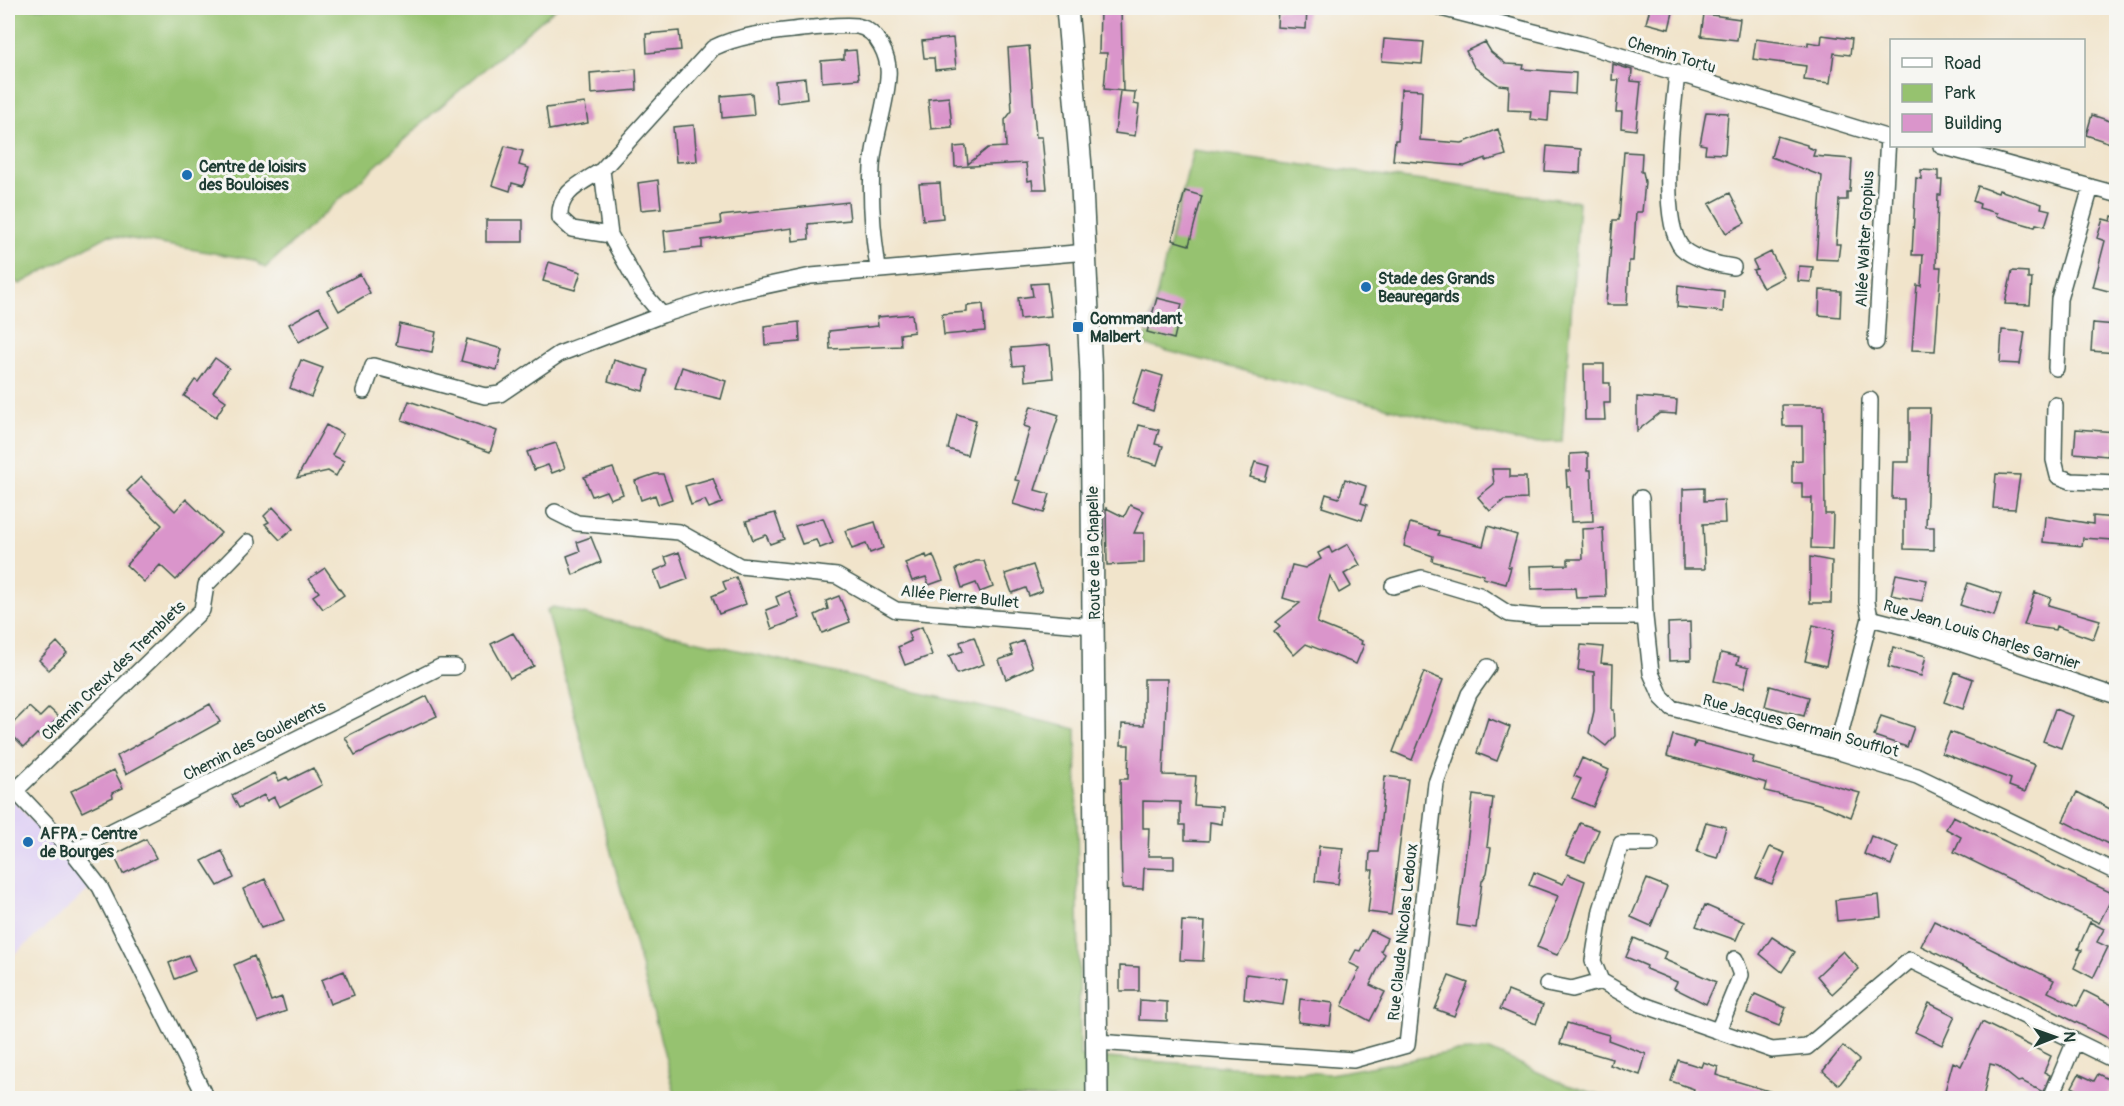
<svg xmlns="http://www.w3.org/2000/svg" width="2124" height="1106" font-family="Pangolin,sans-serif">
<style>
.built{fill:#e1d4f4}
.green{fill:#96c26f;stroke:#5a8052;stroke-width:1.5}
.building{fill:#da95cb}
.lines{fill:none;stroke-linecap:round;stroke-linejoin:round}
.street-casing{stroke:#3e564b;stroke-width:18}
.secondary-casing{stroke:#3e564b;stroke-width:24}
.street{stroke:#fff;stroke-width:15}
.secondary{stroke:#fff;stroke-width:21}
.poi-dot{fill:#1f6fb2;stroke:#f6f6f2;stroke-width:2}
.labels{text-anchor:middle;stroke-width:6;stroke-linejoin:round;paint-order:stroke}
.street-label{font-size:16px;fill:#1f3d34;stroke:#f6f6f2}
.poi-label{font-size:16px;font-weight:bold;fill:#1f3d34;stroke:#f6f6f2;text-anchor:start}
</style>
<rect width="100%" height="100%" fill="#f6f6f2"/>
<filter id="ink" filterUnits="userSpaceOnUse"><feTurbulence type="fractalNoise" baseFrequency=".0167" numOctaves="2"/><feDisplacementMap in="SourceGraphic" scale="12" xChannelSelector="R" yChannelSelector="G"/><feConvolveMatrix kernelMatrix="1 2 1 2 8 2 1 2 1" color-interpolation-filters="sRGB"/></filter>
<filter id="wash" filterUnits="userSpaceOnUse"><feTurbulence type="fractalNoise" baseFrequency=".008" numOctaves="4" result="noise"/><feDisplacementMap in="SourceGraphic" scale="24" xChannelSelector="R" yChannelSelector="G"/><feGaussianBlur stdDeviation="1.35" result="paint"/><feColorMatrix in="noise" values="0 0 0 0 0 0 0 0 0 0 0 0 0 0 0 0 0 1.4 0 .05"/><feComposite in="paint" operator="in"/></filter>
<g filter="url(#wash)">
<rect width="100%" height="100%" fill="#f1e4cb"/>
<path class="built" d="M8,795L91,888L8,960Z"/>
<path class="green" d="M8,8H556L432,114L265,268L254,260L109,235L20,284L8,276Z
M1193,150L1579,202L1562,442L1526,443L1144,345Z
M553,607L1076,729L1080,1056L1330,1074L1453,1052L1490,1050L1564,1084L1610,1098H676L547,610Z"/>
<g id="blocks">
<path class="building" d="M1100,8H1121L1123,91L1104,89L1107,53H1099Z
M1278,8H1307L1306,29L1277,27Z
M1650,8H1674L1669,29L1646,23Z
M1704,14L1740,19L1737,40L1701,36Z
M679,31L681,50L647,53L646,34Z
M1822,35L1852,39L1850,55L1834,53L1830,83L1804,80L1806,66L1753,59L1756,39L1808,46V42L1821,44Z
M953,38L956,68L935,70L934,58H924L922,41Z
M1384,39L1424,42L1422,64L1382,61Z
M1485,42L1491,52L1506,64L1524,65L1523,69L1576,73L1575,94L1550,92L1548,121L1530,119L1531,111L1508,110L1509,86L1499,85L1474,67L1466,51Z
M1029,46L1036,137H1042L1047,189H1033L1032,180L1028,181L1026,163L955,167L954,147L966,146L968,164L988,148L1006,147L1005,120L1012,111L1008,48Z
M856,50L859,79L822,82L821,61L844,59V51Z
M1613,64L1632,70L1631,81L1641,82L1636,130L1621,128L1622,112H1616L1619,80H1612Z
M636,69L637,90L591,94L590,73Z
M805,78L807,99L777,103L775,81Z
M1401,89L1422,90L1420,140L1462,143L1498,129L1506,155L1486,161V158L1465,166L1393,160L1395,140H1398Z
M1120,91L1135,92L1134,104L1139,105L1135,136L1115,133Z
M752,93L754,115L722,118L721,96Z
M949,97L952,127L931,129L928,99Z
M585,103L588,123L549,130L546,108Z
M1706,112L1728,113L1725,154L1705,153L1706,145L1700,144Z
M2092,115L2116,123V145L2086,135Z
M694,125L697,161L676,162L673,127Z
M1777,136L1807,145V147L1815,150L1813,156L1852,159L1850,192H1847V200H1839L1836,244H1840L1838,260L1816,259L1822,176L1771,157Z
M505,146L523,151L519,165L529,168L523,186L512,183L510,191L492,185Z
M1547,146L1581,149L1580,173L1545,171Z
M1624,152L1642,153L1641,172H1643L1645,182L1642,212H1636L1633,261H1629L1627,305H1606L1613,220H1619Z
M1921,170L1938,171V180H1942L1941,195H1938L1936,267H1941L1935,351L1912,350L1917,285L1921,286L1923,255H1912L1916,178L1921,179Z
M658,180L661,208L641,210L638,183Z
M940,183L943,218L923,220L919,184Z
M1978,186L1998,193L1999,190L2042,204L2041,208L2050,210L2045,226L2036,224L2035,227L1996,216L1997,213L1979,208L1980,204L1973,201Z
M1185,191L1202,196L1189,245L1172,240Z
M1730,193L1745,223L1726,233L1709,204Z
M848,202L850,220L808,224L809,239L793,241L792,228L702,240V248L666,252L664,231L721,224L720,216Z
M2112,216L2116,217V293L2093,287L2105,241L2097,238L2103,219L2111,221Z
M486,220H523V242H486Z
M1771,252L1784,277L1763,288L1753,270L1757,269L1753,261Z
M549,262L581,272L575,290L543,281Z
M1799,266L1813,267L1811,282L1798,281Z
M2012,271L2028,272V279H2032L2030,305L2005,304Z
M360,274L370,293L339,311L328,291Z
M1047,283L1051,316L1020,319L1018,298L1033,296L1031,284Z
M1678,285L1724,291L1723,312L1677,307Z
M1820,290L1841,291L1840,317L1819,315Z
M1157,298L1182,304L1174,339L1147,332Z
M983,304L985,331L944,335L942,314L967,312V306Z
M319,307L329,325L299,342L289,324Z
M912,314L914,332L900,334L901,346L830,349L829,331L878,326L877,317Z
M799,322L800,342L765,345L764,326Z
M2093,323L2116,325V353L2091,351Z
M400,324L436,332L432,352L396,345Z
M2002,330L2025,332L2020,364L2000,363Z
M467,339L502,349L497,370L461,361Z
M1050,345L1053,378L1025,381L1024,365L1013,366L1011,348Z
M215,358L229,368L213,392L226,401L216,417L184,396L195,380L198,382Z
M301,360L323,368L311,397L290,388Z
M614,360L649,370L643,391L608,381Z
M1584,364H1604V383H1610V403H1604L1605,420H1585Z
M682,367L726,381L721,399L675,388Z
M1143,370L1163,376L1153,411L1132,404Z
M1637,397L1677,400L1676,414L1660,413L1637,431Z
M409,401L497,431L490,452L402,420Z
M1782,405H1824L1825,514H1833L1832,549L1811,548L1812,498H1802V483H1792V461L1802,460V426H1783Z
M1031,406L1059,415L1035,490L1050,494L1044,513L1013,504L1020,481L1015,480L1030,428L1024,426Z
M1909,408H1930L1926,527H1934V550L1904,549V499H1892L1893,462H1909Z
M957,414L976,420L967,455L948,449Z
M326,425L343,434L332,455L344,461L336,476L328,471L297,478Z
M1139,425L1159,430L1155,444L1163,446L1157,465L1130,457Z
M2076,429L2116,432V450H2107V456L2074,453Z
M556,443L565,468L552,473L548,465L534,470L527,452Z
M1588,453V470H1591L1593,521L1571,522L1570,487H1567L1566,471H1570V454Z
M1255,462L1269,466L1265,481L1250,477Z
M613,468L623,494L610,499L606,491L592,496L584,477Z
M1492,469H1510V477H1526L1527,499L1504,500L1490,511L1478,497L1494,484Z
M655,474H663L672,499L658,504L655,495L641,500L635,481Z
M1996,474L2020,475L2015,509L1993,508Z
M141,477L175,511L186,499L221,533L176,580L160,565L144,582L126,565L162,525L127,491Z
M713,478L722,503L709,508L705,500L691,505L685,486Z
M1345,479L1366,486L1361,503L1367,505L1362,520L1322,507L1326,494L1339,498Z
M1704,488V501L1724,500L1725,523L1703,524L1705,569H1683V489Z
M1130,505L1144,511L1134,533H1144V563L1107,565L1106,508L1124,517Z
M273,507L293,529L280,540L265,524L269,522L264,516Z
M775,513L784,539L770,544L766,535L753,540L746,521Z
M2045,516L2093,524V516L2115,518L2113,540L2083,538L2082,546L2043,542Z
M823,518L833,543L820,548L816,540L802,544L795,526Z
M875,522L883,548L870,553L866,544L852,549L845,531Z
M1410,523L1439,531L1438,535L1483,546L1488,526L1517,535L1508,567H1511L1506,584L1483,578L1484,575L1432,561L1433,556L1404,546Z
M1603,528L1606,597L1576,598L1575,588L1531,589L1530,566L1568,565V559H1583L1582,529Z
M591,537L601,562L573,575L567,556L580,551L577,542Z
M1348,544L1360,565L1344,574L1351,586L1339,593L1330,576L1317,623L1362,641L1361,644L1364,645L1356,664L1306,644L1294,655L1274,631L1280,626L1276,622L1300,603L1283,598L1292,565L1305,568L1321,559L1318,553L1329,547L1332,553Z
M679,552L688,579L661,589L654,571L668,565L665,557Z
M926,555L927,558L933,555L943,580L929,585L926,577L912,581L905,563Z
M1810,557L1832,561L1831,603H1810Z
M976,561H984L993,587L980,592L976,583L962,588L956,569Z
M1033,565L1042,591L1029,596L1026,588L1012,593L1005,574Z
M325,568L344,595L323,609L313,596L319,592L309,579Z
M1896,574L1927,580L1922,601L1891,595Z
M736,577L746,604L719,614L712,596L726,590L723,582Z
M1968,583L2001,594L1994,616L1960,605Z
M789,591L800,618L772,629L766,610L779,605L776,597Z
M2035,592L2051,598L2048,605L2100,620L2093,639L2056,626L2055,630L2024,625Z
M839,596L850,622L822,633L815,615L828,609L826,601Z
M1690,622L1691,660L1669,661L1668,623Z
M1813,625L1834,630L1826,666L1805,661Z
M922,627L932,655L905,665L898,647L911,641L908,632Z
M513,633L534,666L510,678L491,644Z
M974,637L984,664L957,674L949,656L963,651L960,642Z
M1023,641L1033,667L1006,679L999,660L1013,655L1010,646Z
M57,642L67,653L49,670L39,660Z
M1581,645L1603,647L1601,663L1613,664L1612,710H1614L1615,736L1606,746L1589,733L1594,711V672L1578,670Z
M1893,647L1926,656L1921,676L1888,667Z
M1721,653L1739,657L1737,664L1749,667L1744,688L1714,681Z
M1424,672L1443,680L1412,760L1393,752Z
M1955,672L1973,679L1963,709L1944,702Z
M1144,679H1167L1163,775L1196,776L1194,805L1223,807L1222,824L1210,822L1209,841L1185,840V825H1180V802L1143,801V828H1149L1148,856H1174V869L1144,868L1143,889L1122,888L1120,779H1128L1129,745H1121L1122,724L1144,725Z
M1770,686L1809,697L1804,716L1765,706Z
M427,696L437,716L355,755L345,737Z
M210,704L220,722L126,774L117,756Z
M29,707L40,717L49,708L59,717L40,736L37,734L24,747L9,732L12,729L10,726Z
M2055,709L2073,716L2061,748L2043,741Z
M1881,716L1914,727L1907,747L1874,736Z
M1488,718L1510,727L1497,761L1477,753Z
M1950,732L2035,765L2025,792L2009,786L2011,779L1942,753Z
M1673,735L1694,741V748L1696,742L1717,747L1754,757L1752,763L1860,793L1851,817L1819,804L1765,791L1767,783L1667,756Z
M1582,758L1609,770L1593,807L1572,798L1581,779L1574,776Z
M313,768L322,785L279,807L274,797L267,801L264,795L239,808L232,795L275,773L279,781L287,777L289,780Z
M114,770L123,788L112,793L113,797L82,812L71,791Z
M1385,776L1408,779L1391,915L1368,912L1373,870H1369L1370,852H1378Z
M2077,792L2116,812V848L2063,821Z
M1473,795L1493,798L1487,847L1491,848L1487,873L1482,881L1476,928L1457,925Z
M1953,816L2114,894L2099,923L1954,852L1961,837L1946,829Z
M1706,822L1726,827L1717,858L1697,852Z
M1580,823L1599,830L1585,862L1566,855Z
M1871,836L1898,847L1891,865L1864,854Z
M146,839L156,858L123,874L114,855Z
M1319,846L1343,848L1338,884L1315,881Z
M1770,847L1785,853L1772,884L1756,878Z
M222,851L234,878L218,886L202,861Z
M1534,872L1563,884L1568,874L1585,881L1567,937L1557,955L1537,947L1558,896L1529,885Z
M265,879L284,920L261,928L243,889Z
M1647,879L1667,887L1651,926L1631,917Z
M1879,895L1881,917L1837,921L1835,900Z
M1705,905L1744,922L1736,940L1696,926Z
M1182,921L1205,922L1203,961L1180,960Z
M1934,921L2054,980L2048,992L2077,1006L2085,991L2116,1007V1042L1921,946Z
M2090,922L2104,929L2097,942L2108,947L2093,978L2074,968L2082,950L2078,949Z
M1371,930L1387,938L1381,951L1385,954L1370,985L1385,992L1370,1021L1342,1006L1360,968L1349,963L1356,950L1360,951Z
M1772,937L1795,952L1782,972L1760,954Z
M1634,938L1666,952L1663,959L1716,982L1706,1004L1674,988L1677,982L1646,969L1647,966L1626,957Z
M1843,951L1859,969L1832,994L1817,976Z
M188,955L195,971L175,979L169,963Z
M254,956L271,1001L282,997L286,1011L258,1022L234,965Z
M1120,966L1139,967V991H1120Z
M344,971L354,995L330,1004L321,980Z
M1246,974L1287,979L1283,1005L1244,999Z
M1449,976L1468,983L1454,1016L1435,1009Z
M1508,991L1543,1005L1536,1024L1500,1009Z
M1755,994L1786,1008L1779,1026L1747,1013Z
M1300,999L1333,1003L1330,1026L1298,1022Z
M1140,1000L1167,1002V1021L1139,1020Z
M1929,1003L1955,1016L1942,1045L1915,1032Z
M1982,1022L2051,1056L2044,1072L2050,1075L2043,1092L2022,1081L2018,1082L1998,1066L1990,1064L1983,1098H1943L1953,1062L1961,1066Z
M1567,1023L1609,1035L1608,1040L1646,1054L1640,1075L1610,1065L1612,1059L1560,1044Z
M1843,1046L1859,1060L1839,1085L1823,1071Z
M1678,1060L1701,1067L1703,1062L1718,1067L1716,1075L1782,1095L1781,1098H1691L1694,1089L1671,1081Z
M2079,1074L2094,1081L2098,1074L2114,1082L2106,1098H2094L2072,1087Z"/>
</g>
</g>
<g filter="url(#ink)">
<use href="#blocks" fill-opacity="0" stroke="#3e564b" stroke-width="1.5"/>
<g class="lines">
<defs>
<path id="street" d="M1441,8L1585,45L1892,139
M1677,74C1673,112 1658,219 1682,248C1693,259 1719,265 1733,267
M1941,146L2116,194
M602,170C582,183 558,192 560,218L572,229L610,235
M878,268C873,235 870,201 872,167C874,137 886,107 888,77C890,58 878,30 857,26C843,24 826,27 811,28C778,32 744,33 713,48L602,170L610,235L641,290L662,315L736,292L811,276L1087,252
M1876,342L1888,138
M2056,368L2059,299L2091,187
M364,391L373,366L485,396L500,394L559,354L662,315
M1870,400L1867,602L1870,618L1933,634L2116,696
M2055,405L2054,460L2058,476L2071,481L2116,483
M1641,498L1645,617L1651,673L1662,698L1672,708L1836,751L1917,776L2116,872
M555,512L577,523L679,532L740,566L837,576L896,610L1094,626
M1393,586L1422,578L1479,595L1509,614L1538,617H1645
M1836,751L1870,618
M8,783L72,851L100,887L206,1098
M15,791L202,610L206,585L248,542
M1651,844H1621L1601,910L1593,961L1601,981L1641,1004L1772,1050L1807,1047L1910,960L2116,1061
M72,851L440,667H455
M1547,984L1572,989L1601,981
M1718,1031L1741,975L1735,959
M1097,1042L1353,1060L1407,1045L1436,783L1469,694L1488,667
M2051,1098L2075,1041"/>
<path id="secondary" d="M1067,8L1081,167L1091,374L1097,1098"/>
</defs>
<use href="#street" class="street-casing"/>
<use href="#secondary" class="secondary-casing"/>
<use href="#street" class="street"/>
<use href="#secondary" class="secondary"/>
</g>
</g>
<g class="poi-dot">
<circle cx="187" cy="175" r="6"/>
<circle cx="1366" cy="287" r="6"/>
<rect x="1072" y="321" width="12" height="12" rx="3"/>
<circle cx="28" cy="842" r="6"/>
</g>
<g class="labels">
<g class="street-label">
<text transform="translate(1672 54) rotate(17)" y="6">Chemin Tortu</text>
<text transform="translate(1864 239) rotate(-87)" y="6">Allée Walter Gropius</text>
<text transform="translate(1093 553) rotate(-91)" y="6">Route de la Chapelle</text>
<text transform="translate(960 596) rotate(6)" y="6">Allée Pierre Bullet</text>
<text transform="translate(1982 634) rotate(17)" y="6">Rue Jean Louis Charles Garnier</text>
<text transform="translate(113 670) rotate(-44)" y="6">Chemin Creux des Tremblets</text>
<text transform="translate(1801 725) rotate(15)" y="6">Rue Jacques Germain Soufflot</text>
<text transform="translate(254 740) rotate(-27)" y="6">Chemin des Goulevents</text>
<text transform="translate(1402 932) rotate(-84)" y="6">Rue Claude Nicolas Ledoux</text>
</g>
<g class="poi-label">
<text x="199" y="172">Centre de loisirs<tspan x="199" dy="18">des Bouloises</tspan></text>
<text x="1378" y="284">Stade des Grands<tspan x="1378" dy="18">Beauregards</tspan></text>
<text x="1090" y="324">Commandant<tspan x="1090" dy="18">Malbert</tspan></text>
<text x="40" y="839">AFPA - Centre<tspan x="40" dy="18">de Bourges</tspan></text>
</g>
</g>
<rect width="2124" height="1106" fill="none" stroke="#f6f6f2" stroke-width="30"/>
<rect x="1890" y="39" width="195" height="108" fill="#f6f6f2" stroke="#a0aca6" stroke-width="1.5"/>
<rect x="1902" y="58" width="30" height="9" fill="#ffffff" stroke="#a0aca6" stroke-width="1.5"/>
<text x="1944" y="69" font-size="18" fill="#1f3d34">Road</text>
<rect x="1902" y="84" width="30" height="18" fill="#96c26f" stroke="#a0aca6" stroke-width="1.5"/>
<text x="1944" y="99" font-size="18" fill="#1f3d34">Park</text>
<rect x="1902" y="114" width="30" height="18" fill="#da95cb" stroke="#a0aca6" stroke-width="1.5"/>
<text x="1944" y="129" font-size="18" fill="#1f3d34">Building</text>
<g transform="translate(2055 1037) rotate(89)" stroke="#f6f6f2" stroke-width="4.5" paint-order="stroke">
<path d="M0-4.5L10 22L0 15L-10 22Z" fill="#1f3d34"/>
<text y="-9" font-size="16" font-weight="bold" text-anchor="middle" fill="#1f3d34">N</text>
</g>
</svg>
